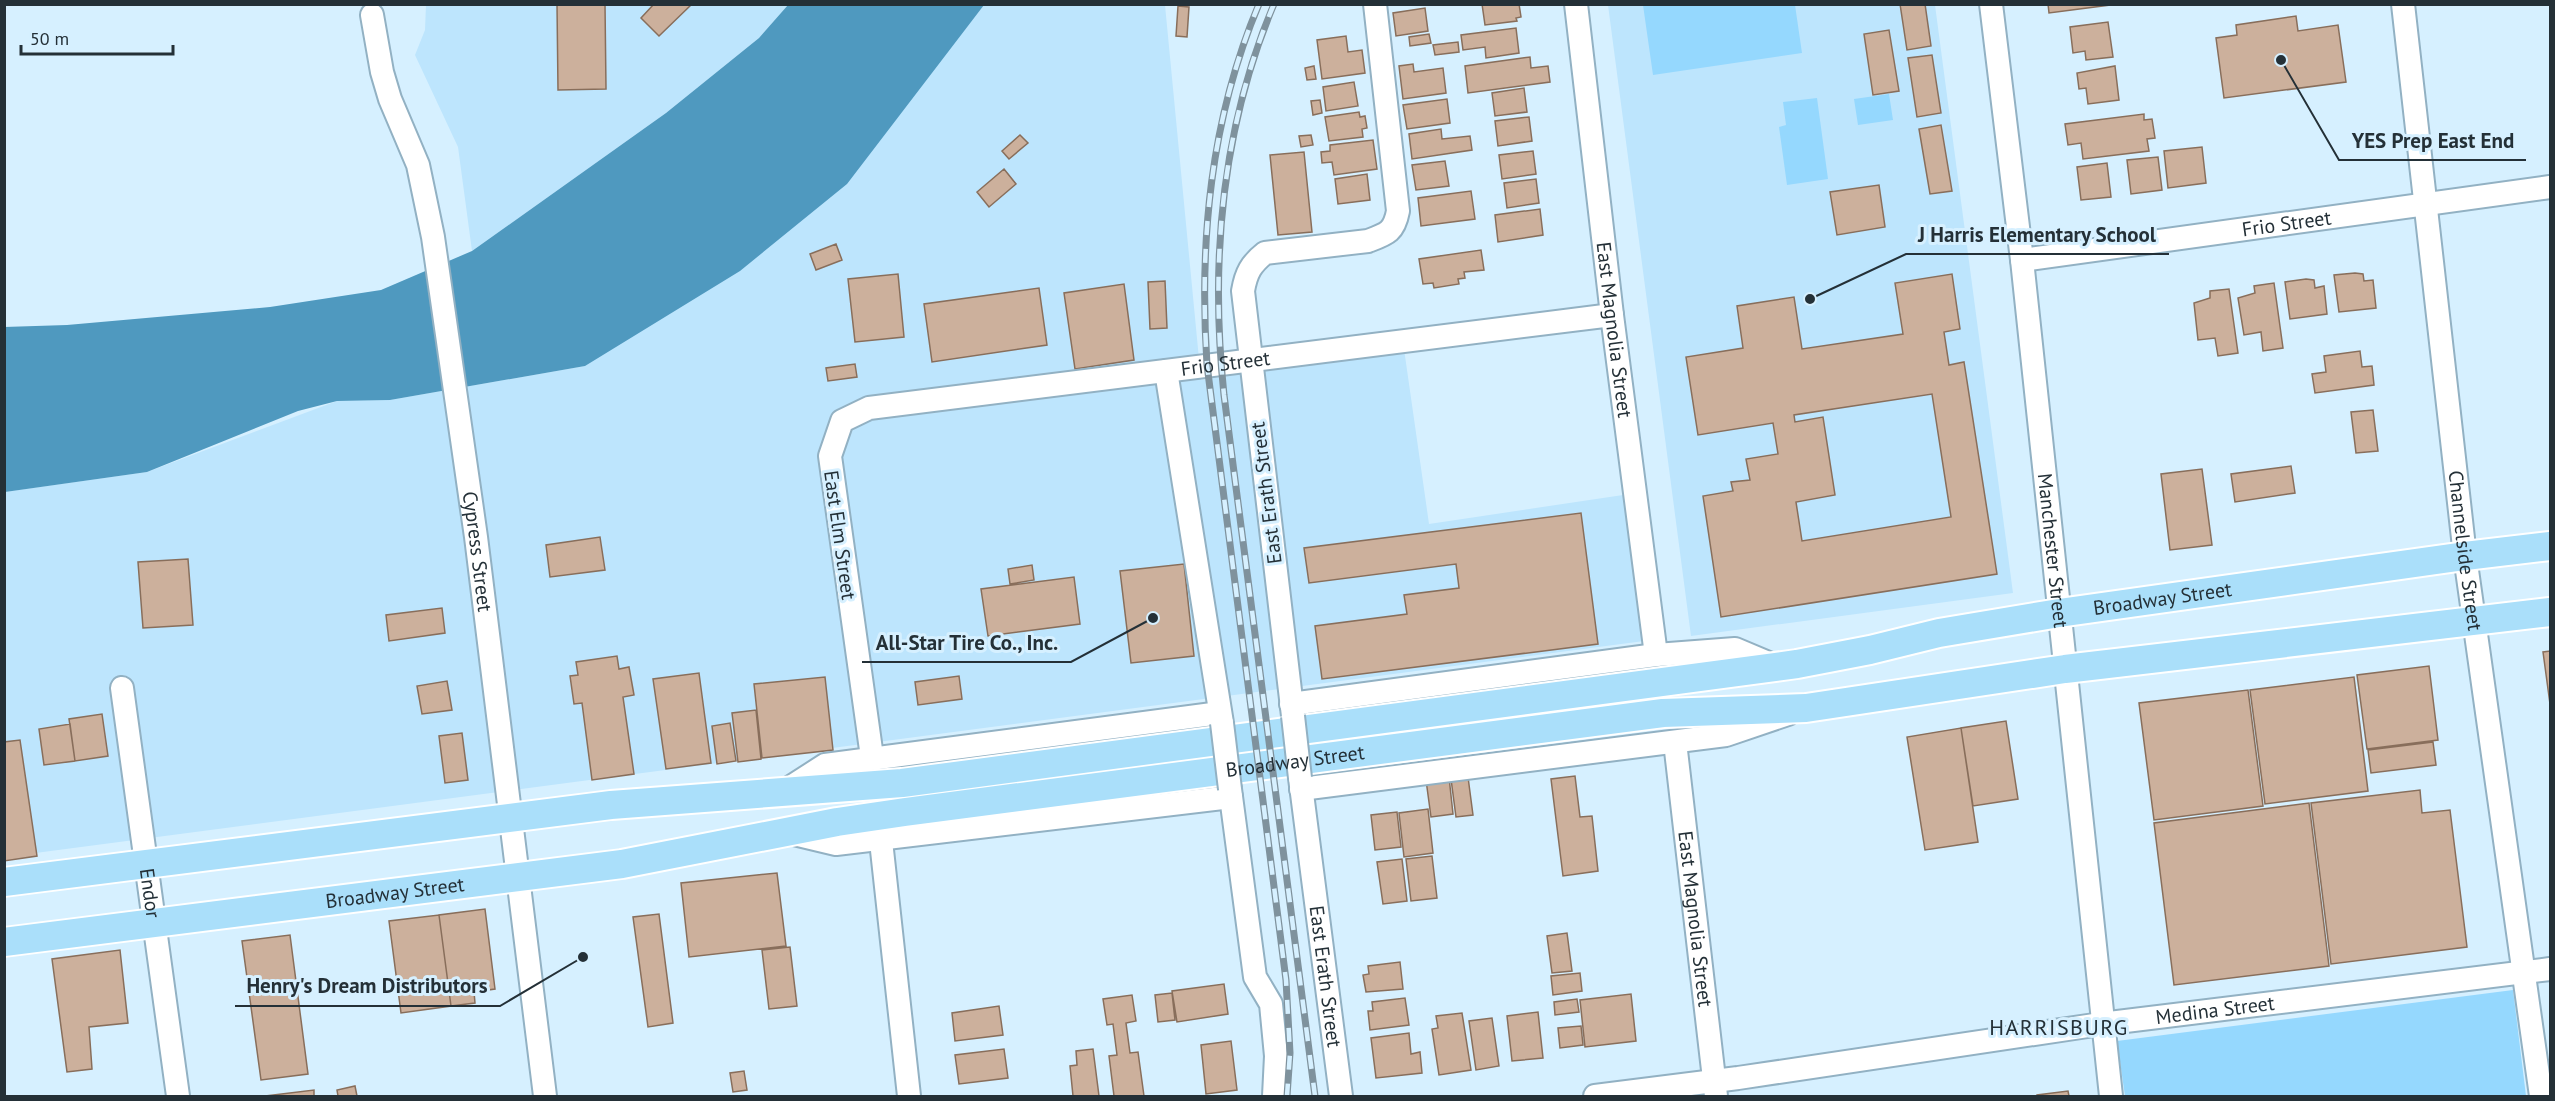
<svg xmlns="http://www.w3.org/2000/svg" width="2555" height="1101" font-family="'PT Sans',sans-serif">
<style>
.built{fill:#bde5fd}
.green{fill:#95d8fe}
.water{fill:#4f99bf}
.building{fill:#ccb09c;stroke:#886e5b;stroke-width:1.5;fill-rule:evenodd}
.lines{fill:none;stroke-linecap:round;stroke-linejoin:round}
.minor-casing{stroke:#92b1c3;stroke-width:26}
.major-casing{stroke:#fff;stroke-width:32}
.minor{stroke:#fff;stroke-width:22}
.major{stroke:#aadffa;stroke-width:28}
.rail-casing{stroke:#7f929d;stroke-width:7}
.rail{stroke:#d6f0ff;stroke-width:4.5;stroke-dasharray:14;stroke-linecap:butt}
.minor-bridge-casing{stroke:#92b1c3;stroke-width:26;stroke-linecap:butt}
.minor-bridge{stroke:#fff;stroke-width:22}
.labels{text-anchor:middle;stroke-width:6;stroke-linejoin:round;paint-order:stroke}
.street-label{font-size:20px;fill:#243037;stroke:#d6f0ff}
.quarter-label{font-size:22px;letter-spacing:1.5px;fill:#243037;stroke:#d6f0ff}
.leader{fill:none;stroke:#243037;stroke-width:2}
.callout-dot{fill:#243037;stroke:#d6f0ff;stroke-width:2}
.callout-label{font-size:21px;text-anchor:middle;font-weight:bold;fill:#243037;stroke:#d6f0ff;stroke-width:6;stroke-linejoin:round;paint-order:stroke}
</style>
<rect width="100%" height="100%" fill="#d6f0ff"/>
<path class="built" d="M426,5H788L759,38L666,113L472,251L458,147L415,55L425,30Z
M984,5H1165L1201,380L1404,349L1429,524L1623,495L1644,641L5,857L4,492L147,472L337,401L390,400L585,366L924,81Z
M1608,5H1935L2013,593L1691,636Z"/>
<path class="green" d="M1643,5H1795L1802,53L1653,75Z
M1889,94L1893,120L1858,125L1854,99Z
M1817,98L1828,179L1787,185L1779,127L1786,125L1783,102Z
M2513,990L2526,1096H2125L2117,1041Z"/>
<path class="water" d="M788,5H984L847,184L740,271L585,366L390,400L337,401L298,411L147,472L5,492L4,327L67,325L270,307L381,290L472,251L666,113L759,38Z"/>
<path class="building" d="M557,4H605L606,89L558,90Z
M654,4H692L659,36L641,18Z
M1482,4H1519L1521,17L1516,18L1517,21L1485,25Z
M1900,4H1925L1931,46L1907,50Z
M2048,4H2110V5L2049,13Z
M1178,6L1189,7L1187,37L1176,36Z
M1425,8L1428,31L1396,36L1393,13Z
M2296,16L2298,31L2338,25L2346,82L2224,98L2216,38L2237,35L2236,25Z
M2108,22L2113,57L2086,60L2085,51L2073,53L2070,27Z
M1516,28L1519,53L1486,58L1485,47L1463,50L1461,35Z
M1889,30L1899,91L1873,95L1864,34Z
M1429,34L1431,43L1410,46L1409,37Z
M1346,36L1348,52L1362,50L1365,73L1322,79L1317,40Z
M1458,42L1459,52L1435,55L1433,45Z
M1932,55L1941,113L1917,117L1908,58Z
M1530,57L1531,68L1548,66L1550,82L1468,93L1465,66Z
M1413,64L1414,72L1443,68L1446,93L1403,99L1399,66Z
M1314,66L1316,79L1307,80L1305,68Z
M2115,66L2119,100L2088,104L2086,88L2079,89L2077,73Z
M1354,82L1358,106L1326,111L1323,87Z
M1524,88L1527,112L1495,116L1492,93Z
M1447,99L1450,123L1407,129L1403,105Z
M1320,100L1322,113L1313,115L1311,101Z
M1359,112L1360,117L1365,116L1367,128L1362,129L1363,137L1329,141L1325,117Z
M2144,114V120L2152,119L2155,138L2147,139L2149,151L2083,159L2081,143L2068,145L2065,124Z
M1529,117L1532,141L1498,146L1495,121Z
M1941,125L1952,191L1930,194L1919,129Z
M1441,129L1442,139L1470,136L1472,150L1412,159L1409,134Z
M1020,135L1028,143L1009,159L1002,151Z
M1311,135L1313,145L1301,147L1299,136Z
M1373,140L1377,169L1334,175L1332,162L1322,163L1321,152L1330,151V145Z
M2202,147L2206,183L2168,188L2164,151Z
M1533,151L1536,174L1502,179L1499,155Z
M1304,152L1312,232L1278,235L1270,155Z
M2158,157L2162,190L2131,194L2127,160Z
M1445,161L1449,186L1416,190L1412,165Z
M2107,163L2111,197L2081,200L2077,167Z
M1004,169L1016,184L989,207L977,192Z
M1367,174L1370,200L1338,204L1335,179Z
M1536,179L1539,203L1507,208L1504,183Z
M1879,185L1885,227L1837,235L1830,192Z
M1471,191L1475,219L1421,226L1418,198Z
M1540,209L1543,235L1498,242L1495,215Z
M836,244L842,260L816,270L810,254Z
M1481,250L1484,270L1464,272L1465,278L1458,279L1459,284L1434,288L1433,283L1423,284L1419,259Z
M2355,273L2363,274L2364,281L2373,280L2376,308L2339,312L2334,275Z
M898,274L904,337L855,342L848,279Z
M1952,274L1960,329L1944,332L1949,365L1964,362L1997,574L1721,617L1703,496L1733,491L1731,482L1750,480L1746,459L1778,454L1773,423L1698,435L1686,357L1743,348L1737,306L1794,297L1802,349L1903,334L1895,283ZM1932,394L1951,517L1802,541L1796,502L1835,495L1823,417L1795,422L1794,415Z
M2306,279L2314,280L2315,288L2324,286L2327,314L2290,319L2285,282Z
M1165,281L1167,328L1150,329L1148,282Z
M2274,283L2283,348L2263,351L2261,332L2244,335L2238,298L2255,293L2254,286Z
M1124,284L1134,360L1075,369L1064,293Z
M1039,288L1047,345L932,362L924,304Z
M2229,289L2238,353L2218,356L2215,338L2198,340L2194,303L2210,298V291Z
M2360,351L2362,367L2372,366L2374,385L2315,393L2312,374L2326,372L2324,356Z
M855,364L857,377L828,381L826,368Z
M2373,410L2378,451L2356,453L2351,412Z
M2291,466L2295,493L2235,502L2231,474Z
M2202,469L2212,545L2170,550L2161,474Z
M1581,513L1598,644L1322,679L1315,626L1407,614L1404,595L1459,588L1456,564L1309,583L1304,548Z
M600,537L605,570L550,577L546,545Z
M188,559L193,625L143,628L138,562Z
M1184,564L1194,656L1131,663L1120,571Z
M1032,565L1034,580L1010,584L1008,569Z
M1074,577L1080,624L988,636L981,589Z
M442,608L445,633L389,641L386,615Z
M2550,651V704L2543,652Z
M617,656L619,669L629,667L634,695L623,697L634,774L592,780L582,703L574,704L570,676L578,675L576,662Z
M2429,666L2438,740L2367,749L2357,675Z
M699,673L711,763L666,769L653,679Z
M959,676L962,699L918,705L915,682Z
M825,677L833,750L762,758L754,684Z
M2354,677L2368,791L2265,804L2250,690Z
M447,681L452,710L422,714L417,686Z
M2248,690L2263,806L2154,820L2139,703Z
M756,710L761,759L738,762L732,713Z
M102,714L108,756L75,761L69,719Z
M2006,721L2018,799L1973,806L1961,728Z
M730,723L736,761L717,764L712,726Z
M70,724L75,761L44,765L39,729Z
M1961,728L1978,842L1925,850L1907,737Z
M462,733L468,780L445,783L439,736Z
M20,740L37,856L4,861V742Z
M2433,742L2436,765L2371,773L2368,750Z
M1575,776L1580,817L1592,816L1598,871L1563,876L1551,779Z
M1449,777L1453,814L1431,817L1426,780Z
M1468,777L1473,815L1456,817L1451,779Z
M2420,790L2422,813L2450,810L2467,947L2331,964L2311,803Z
M2309,803L2329,966L2174,985L2154,823Z
M1428,809L1433,853L1404,857L1399,813Z
M1397,812L1401,847L1375,850L1371,815Z
M1432,856L1437,898L1411,901L1406,859Z
M1402,859L1407,901L1383,904L1377,862Z
M777,873L786,946L689,957L681,883Z
M485,909L495,989L474,992L475,1003L451,1006L439,915Z
M659,914L673,1023L648,1027L633,917Z
M439,915L451,1006L401,1013L389,921Z
M1567,933L1572,971L1552,973L1547,936Z
M290,935L308,1074L261,1080L242,941Z
M790,947L797,1006L769,1009L762,950Z
M120,950L128,1023L89,1027L92,1069L67,1072L52,959Z
M1400,962L1403,989L1366,992L1363,975L1369,974L1368,966Z
M1580,973L1582,991L1553,995L1551,976Z
M1224,984L1228,1014L1177,1022L1172,991Z
M1172,993L1175,1020L1158,1022L1155,995Z
M1631,994L1636,1041L1585,1047L1580,1000Z
M1132,995L1136,1021L1126,1023L1130,1053L1138,1052L1144,1096H1114L1109,1056L1117,1055L1113,1024L1107,1025L1103,999Z
M1405,998L1409,1025L1370,1030L1368,1011H1373L1372,1002Z
M1577,999L1579,1012L1555,1015L1554,1002Z
M999,1006L1003,1035L955,1041L952,1013Z
M1538,1012L1543,1058L1512,1061L1507,1016Z
M1462,1013L1471,1070L1439,1075L1432,1029L1438,1028L1436,1016Z
M1492,1018L1499,1066L1476,1070L1469,1021Z
M1581,1026L1583,1045L1560,1048L1558,1028Z
M1409,1033L1411,1054L1420,1052L1422,1073L1376,1078L1371,1038Z
M1231,1041L1237,1090L1206,1094L1201,1045Z
M1004,1049L1008,1078L959,1084L955,1055Z
M1093,1049L1099,1096H1073L1070,1066L1077,1065L1076,1051Z
M744,1071L747,1090L733,1092L730,1073Z
M355,1086L357,1096H338L337,1090Z
M314,1090V1096H265Z
M2068,1091L2069,1096H2037V1095Z"/>
<g class="lines">
<defs>
<g id="minor">
<path id="s1" d="M1576,4L1612,315L1656,655"/>
<path id="s2" d="M1991,4L2022,260L2111,1096"/>
<path id="s3" d="M2403,4L2465,556L2541,1096"/>
<path id="s4" d="M372,15L382,72L390,99L418,165L433,237L476,537L545,1096"/>
<path id="s5" d="M2022,260L2550,187"/>
<path d="M1166,371L1222,723"/>
<path id="s6" d="M122,688L178,1096"/>
<path d="M1291,704L1656,655L1735,649L1778,667"/>
<path d="M1293,716L1243,291C1246,273 1251,264 1265,253L1368,241C1387,234 1394,232 1398,211L1375,4"/>
<path id="s7" d="M1675,742L1716,1096"/>
<path id="s8" d="M872,757L830,456L842,421L869,408L1612,315"/>
<path id="s9" d="M1300,778L1341,1096"/>
<path d="M1230,789L1255,977L1271,1004L1276,1056L1274,1096"/>
<path d="M1301,789L1726,735L1788,714"/>
<path d="M783,792L825,765L1220,713"/>
<path d="M790,833L836,844L1231,797"/>
<path d="M881,841L909,1096"/>
<path id="s10" d="M1595,1096L1738,1078L2101,1024L2550,969"/>
</g>
<g id="major">
<path id="s11" d="M4,882L611,805L902,783L1797,664L1870,650L1939,633L2059,613L2465,556L2550,546"/>
<path id="s12" d="M4,942L622,864L837,822L905,812L1663,713L1806,708L2065,669L2550,612"/>
</g>
</defs>
<use href="#minor" class="minor-casing"/>
<use href="#major" class="major-casing"/>
<use href="#minor" class="minor"/>
<use href="#major" class="major"/>
<defs>
<path id="rail" d="M1259,4C1210,120 1199,242 1207,365L1286,980L1290,1053L1287,1096
M1274,4C1221,129 1210,262 1224,395L1315,1096"/>
</defs>
<use href="#rail" class="rail-casing"/>
<use href="#rail" class="rail"/>
<defs>
<path id="minor-bridge" d="M1293,716L1300,778
M1222,723L1230,789"/>
</defs>
<use href="#minor-bridge" class="minor-bridge-casing"/>
<use href="#minor-bridge" class="minor-bridge"/>
</g>
<g class="labels">
<g class="street-label">
<text dy="7" stroke="none"><textPath href="#s5" startOffset="267">Frio Street</textPath></text>
<text dy="7" stroke="none"><textPath href="#s1" startOffset="328">East Magnolia Street</textPath></text>
<text dy="7" stroke="none"><textPath href="#s8" startOffset="730">Frio Street</textPath></text>
<text transform="translate(1266 493) rotate(-97)" y="7">East Erath Street</text>
<text transform="translate(840 535) rotate(82)" y="7">East Elm Street</text>
<text dy="7" stroke="none"><textPath href="#s2" startOffset="550">Manchester Street</textPath></text>
<text dy="7" stroke="none"><textPath href="#s3" startOffset="550">Channelside Street</textPath></text>
<text dy="7" stroke="none"><textPath href="#s4" startOffset="549">Cypress Street</textPath></text>
<text dy="7" stroke="none"><textPath href="#s11" startOffset="2178">Broadway Street</textPath></text>
<text dy="7" stroke="none"><textPath href="#s12" startOffset="1304">Broadway Street</textPath></text>
<text dy="7" stroke="none"><textPath href="#s6" startOffset="207">Endor</textPath></text>
<text dy="7" stroke="none"><textPath href="#s12" startOffset="394">Broadway Street</textPath></text>
<text dy="7" stroke="none"><textPath href="#s7" startOffset="178">East Magnolia Street</textPath></text>
<text dy="7" stroke="none"><textPath href="#s9" startOffset="200">East Erath Street</textPath></text>
<text dy="7" stroke="none"><textPath href="#s10" startOffset="626">Medina Street</textPath></text>
</g>
<g class="quarter-label">
<text x="2059" y="1035">HARRISBURG</text>
</g>
</g>
<path class="leader" d="M2281 60L2339 160H2526M1810 299L1906 254H2169M1153 618L1071 662H862M583 957L500 1006H235"/>
<g class="callout-dot">
<circle cx="2281" cy="60" r="6"/>
<circle cx="1810" cy="299" r="6"/>
<circle cx="1153" cy="618" r="6"/>
<circle cx="583" cy="957" r="6"/>
</g>
<g class="callout-label">
<text x="2433" y="148">YES Prep East End</text>
<text x="2037" y="242">J Harris Elementary School</text>
<text x="967" y="650">All-Star Tire Co., Inc.</text>
<text x="367" y="993">Henry's Dream Distributors</text>
</g>
<rect width="2555" height="1101" fill="none" stroke="#243037" stroke-width="12"/>
<path d="M21 45v9h152v-9" fill="none" stroke="#243037" stroke-width="3"/>
<text x="30" y="45" font-size="18" fill="#243037" stroke="#d6f0ff" stroke-width="4.5" paint-order="stroke">50 m</text>
</svg>
